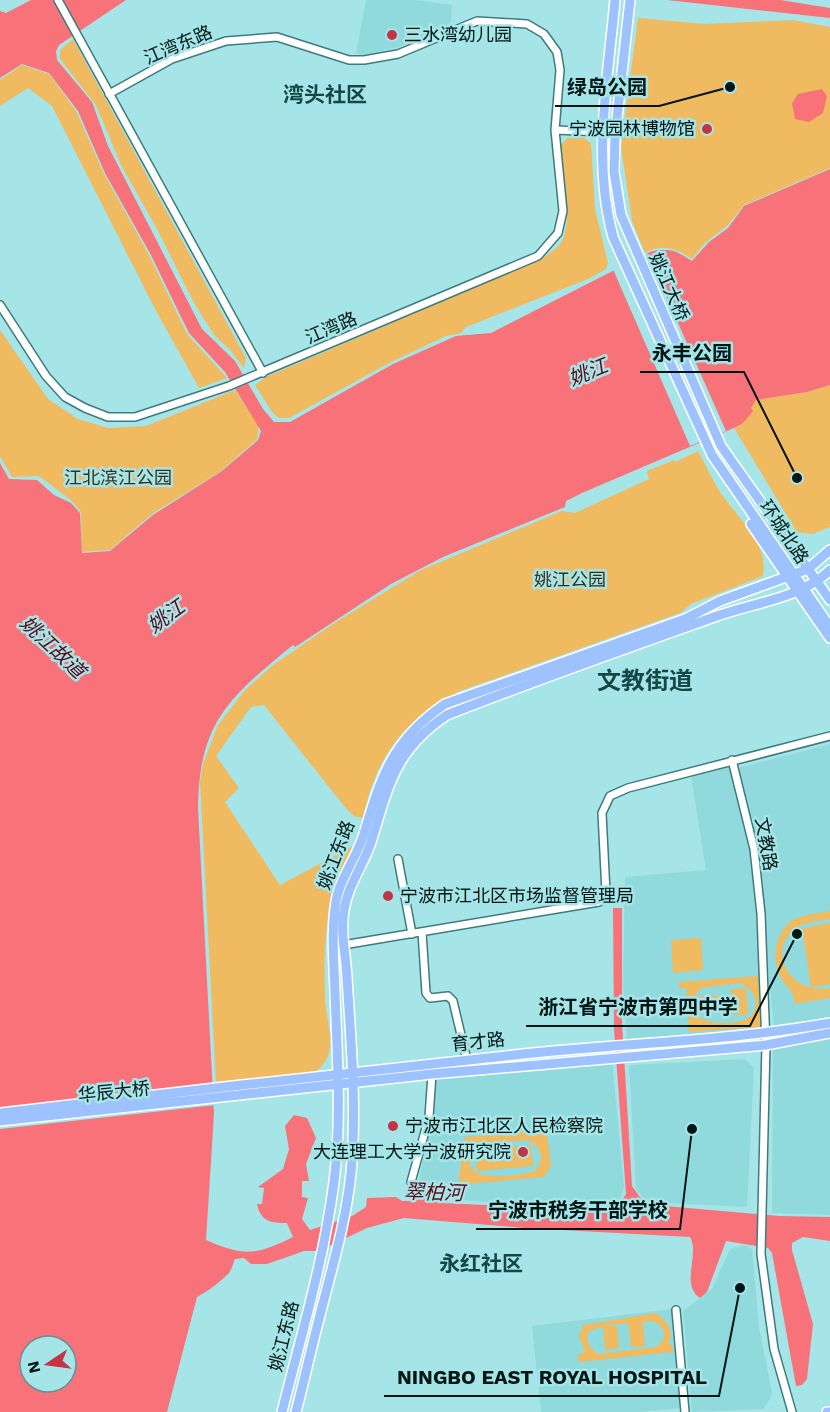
<svg xmlns="http://www.w3.org/2000/svg" width="830" height="1412" font-family="'Work Sans','Noto Sans SC',sans-serif">
<style>
.built{fill:#90dadd}
.green{fill:#efba60;fill-rule:evenodd}
.water{fill:#f87279;fill-rule:evenodd}
.pier{fill:#a6e5e7}
.lines{fill:none;stroke-linecap:round;stroke-linejoin:round}
.minor-casing{stroke:#3e7b7e;stroke-width:10}
.major-casing{stroke:#fff;stroke-width:12}
.minor{stroke:#fff;stroke-width:7}
.major{stroke:#9dc2fe;stroke-width:9}
.poi-dot{fill:#c53446;stroke:#a6e5e7;stroke-width:2}
.labels{text-anchor:middle;stroke-width:5;stroke-linejoin:round;paint-order:stroke}
.poi-label{font-size:18px;fill:#001516;stroke:#a6e5e7;text-anchor:start}
.street-label{font-size:18px;fill:#001516;stroke:#a6e5e7}
.park-label{font-size:18px;fill:#3c2f1a;stroke:#a6e5e7}
.water-label{font-size:20px;font-style:italic;fill:#5e0717;stroke:#a6e5e7}
.quarter-label{font-size:21px;font-weight:bold;fill:#154648;stroke:#a6e5e7}
.district-label{font-size:24px;font-weight:bold;fill:#154648;stroke:#a6e5e7}
.leader{fill:none;stroke:#001516;stroke-width:2}
.callout-dot{fill:#001516;stroke:#a6e5e7;stroke-width:2}
.callout-label{font-size:20px;text-anchor:middle;font-weight:bold;fill:#001516;stroke:#a6e5e7;stroke-width:5;stroke-linejoin:round;paint-order:stroke}
</style>
<rect width="100%" height="100%" fill="#a6e5e7"/>
<path class="built" d="M366,0H416L452,5L451,23L399,47L363,55L356,53Z
M830,744V1017L774,1027L756,850L738,768Z
M729,765L751,849L764,1029L627,1039L623,983L625,877L706,870L691,776Z
M830,1035V1215L772,1213L773,1045Z
M612,1059L624,1187L620,1200L543,1207L416,1196L431,1117L432,1076Z
M745,1059L754,1068L747,1207L646,1202L636,1189L629,1065Z
M744,1245L752,1249L759,1327L772,1392L771,1398L763,1409L692,1412L683,1311L712,1289L730,1249Z
M672,1309L682,1408L640,1412H541L532,1326Z"/>
<path class="green" d="M638,18L705,24L793,20L830,27V168L744,205L727,226L705,243L692,259C677,249 663,243 645,253L632,221L621,147Z
M73,39L246,358L244,368L231,351L214,335L194,303L157,229L121,165L96,105L60,59V50Z
M22,65L49,74L76,111L104,174L149,255L187,334L227,378L199,388L154,307L52,106L28,88L0,106V80Z
M567,138H584L591,143L595,209L608,263L606,269L588,279L466,327L461,333L446,336L391,362L289,418H279L272,412L255,385L266,377L541,259C547,255 555,250 560,244C575,222 561,171 561,145Z
M0,330L48,399L78,419L108,428L146,426L235,390L259,426L257,439L221,471L152,514L110,550L82,552L81,512L72,501L39,476L12,477L0,456Z
M830,385V527L812,534L797,532L734,428L743,423L755,400L807,392Z
M698,451C705,464 712,479 720,492C738,519 769,542 763,576L691,604L680,613L460,691C404,719 376,756 363,818L354,816L344,806L264,705L251,707L216,756L239,788L225,802L280,885L353,846L356,841L358,843C350,859 340,876 334,893C324,924 324,963 325,995C325,1024 342,1053 315,1072L216,1083L200,782L203,764L218,725L245,690L273,665L336,622L421,570L562,511L575,513L649,479L647,471L674,460L675,462Z
M830,911V919C820,921 807,921 798,927C764,949 789,995 830,988V998L795,1004C794,991 786,987 780,976C770,957 777,926 797,918C807,914 820,913 830,911Z
M830,923V984L811,987L802,928Z
M701,938L703,970L673,973L671,940Z
M758,976L761,1027L689,1032L686,988H679V982ZM740,983C753,988 763,1006 749,1017C737,1026 706,1025 696,1015L692,999L701,988Z
M746,988L748,1014L733,1015L731,989Z
M727,995L729,1011L696,1014L695,997Z
M543,1130L547,1133L551,1166L544,1177L458,1185L465,1137ZM528,1140C542,1147 545,1159 535,1171C519,1176 452,1186 475,1150L477,1171L533,1166L531,1145L475,1149L482,1144Z
M655,1313C667,1320 675,1330 668,1344H672L673,1352L579,1362L578,1354L585,1352L579,1336L583,1325ZM649,1321C660,1322 666,1329 663,1340L656,1347L598,1354L588,1344V1332L603,1326L605,1350L619,1348L617,1326H604L628,1323L631,1347L645,1346L643,1322L637,1323Z"/>
<path class="water" d="M31,0H126L59,45L56,51L57,60L92,102L108,146L202,329L235,361L263,409L274,422H290L393,364L456,336L491,333L652,251C673,248 676,251 692,261L709,242L728,228L744,206L830,169V385L807,392L756,400L751,408L753,411L743,423L734,428L582,493L566,501L565,507L443,557L391,584L295,647L293,645C230,697 199,721 198,808L214,1114L206,1240C245,1257 256,1255 293,1237L287,1223C271,1223 261,1222 257,1204H262L264,1188L258,1187L283,1169L289,1149L285,1126L294,1115L307,1118L316,1138L306,1164L309,1181H302V1197L308,1198L302,1219L310,1230L352,1216L366,1207L367,1198L396,1197L402,1201H413L419,1197L444,1203L545,1208L621,1202L626,1194L614,1029L613,908H622V1023L632,1186L642,1200L654,1205L779,1216L830,1217V1241L803,1237L792,1243V1250L813,1324L807,1379L802,1385L796,1386L772,1253L768,1248L726,1241L707,1292L700,1298C680,1285 700,1254 690,1237L525,1228L404,1218L367,1228L319,1251H304L267,1264H251L244,1258L235,1259C233,1263 232,1269 229,1273C220,1282 210,1290 197,1297L167,1412H0V463L9,479L37,480L54,495L71,503L80,513L82,553L110,551L153,515L222,471L258,440L261,431L225,372L189,333L151,255L105,173L78,111L49,73L22,64L0,78V11L6,13ZM30,1346H66V1382H30Z
M667,0H780L830,8V18Z
M822,89L827,96L823,113L809,122L795,119L792,103L798,94Z"/>
<path class="pier" d="M646,251L726,431L690,446L612,267Z
M215,1084L216,1105L0,1129V1109Z"/>
<g class="lines">
<defs>
<path id="minor" d="M58,0L263,373
M109,94L172,59L226,41L277,37L349,60H364L398,54L477,21L527,24L544,34L557,52L560,70L555,130
M0,305L46,376L65,397L85,408L108,417H135L229,386L538,256L558,233L563,211L555,130L604,132
M732,760L754,849L761,914L766,1045L761,1254L774,1349L792,1412
M398,859L412,934
M422,932L426,993L430,998L448,996L453,1001L467,1060
M343,945L599,902L606,893L602,813L610,796L628,788L830,736
M411,1182L429,1117L432,1074
M676,1310L685,1412"/>
<path id="major" d="M615,0C608,78 592,160 613,237L712,455L830,627
M630,0L615,136L614,172L621,215L721,446L830,600
M751,524L830,638
M0,1113C174,1093 349,1072 523,1054C625,1043 729,1041 830,1023
M0,1121L432,1074L766,1045L830,1033
M282,1412C301,1336 324,1260 334,1182C342,1119 337,1055 335,992C334,962 331,931 336,901C340,878 357,857 364,834C381,777 392,740 445,704L685,619L720,601L808,569L830,550
M296,1412C304,1381 311,1350 319,1319C331,1271 346,1223 351,1173C357,1109 351,1042 347,978C346,955 340,933 344,910C348,884 365,863 372,839C389,783 396,749 447,715C536,680 627,648 717,616C753,603 802,598 830,570
M827,1412H830"/>
</defs>
<use href="#minor" class="minor-casing"/>
<use href="#major" class="major-casing"/>
<use href="#minor" class="minor"/>
<use href="#major" class="major"/>
</g>
<g class="poi-dot">
<circle cx="392" cy="35" r="6"/>
<circle cx="707" cy="129" r="6"/>
<circle cx="388" cy="896" r="6"/>
<circle cx="393" cy="1126" r="6"/>
<circle cx="523" cy="1152" r="6"/>
</g>
<g class="labels">
<g class="poi-label">
<text x="404" y="41">三水湾幼儿园</text>
<text x="695" y="135" text-anchor="end">宁波园林博物馆</text>
<text x="400" y="902">宁波市江北区市场监督管理局</text>
<text x="405" y="1132">宁波市江北区人民检察院</text>
<text x="511" y="1158" text-anchor="end">大连理工大学宁波研究院</text>
</g>
<g class="street-label">
<text transform="translate(178 45) rotate(-23)" y="6">江湾东路</text>
<text transform="translate(669 287) rotate(66)" y="6">姚江大桥</text>
<text transform="translate(331 328) rotate(-23)" y="6">江湾路</text>
<text transform="translate(784 532) rotate(56)" y="6">环城北路</text>
<text transform="translate(766 844) rotate(80)" y="6">文教路</text>
<text transform="translate(336 855) rotate(-69)" y="6">姚江东路</text>
<text transform="translate(478 1042) rotate(-6)" y="6">育才路</text>
<text transform="translate(114 1092) rotate(-6)" y="6">华辰大桥</text>
<text transform="translate(284 1336) rotate(-76)" y="6">姚江东路</text>
</g>
<g class="park-label">
<text x="118" y="484">江北滨江公园</text>
<text x="570" y="586">姚江公园</text>
</g>
<g class="water-label">
<text transform="translate(588 372) rotate(-22)" y="7">姚江</text>
<text transform="translate(166 616) rotate(-36)" y="7">姚江</text>
<text transform="translate(53 647) rotate(43)" y="7">姚江故道</text>
<text transform="translate(434 1192) rotate(2)" y="7">翠柏河</text>
</g>
<g class="quarter-label">
<text x="325" y="102">湾头社区</text>
<text x="481" y="1271">永红社区</text>
</g>
<g class="district-label">
<text x="645" y="689">文教街道</text>
</g>
</g>
<path class="leader" d="M730 87L659 106H555M797 478L744 372H640M797 934L750 1026H526M692 1129L680 1229H476M740 1288L719 1396H384"/>
<g class="callout-dot">
<circle cx="730" cy="87" r="6"/>
<circle cx="797" cy="478" r="6"/>
<circle cx="797" cy="934" r="6"/>
<circle cx="692" cy="1129" r="6"/>
<circle cx="740" cy="1288" r="6"/>
</g>
<g class="callout-label">
<text x="607" y="94">绿岛公园</text>
<text x="692" y="360">永丰公园</text>
<text x="638" y="1014">浙江省宁波市第四中学</text>
<text x="578" y="1217">宁波市税务干部学校</text>
<text x="552" y="1384">NINGBO EAST ROYAL HOSPITAL</text>
</g>
<g transform="translate(48 1364) rotate(257)"><circle r="28" fill="#a6e5e7" stroke="#649293" stroke-width="1.5"/>
<path d="M0-4.5L10 22L0 15L-10 22Z" fill="#c53446"/>
<text y="-9" font-size="16" font-weight="bold" text-anchor="middle" fill="#001516">N</text>
</g>
</svg>
